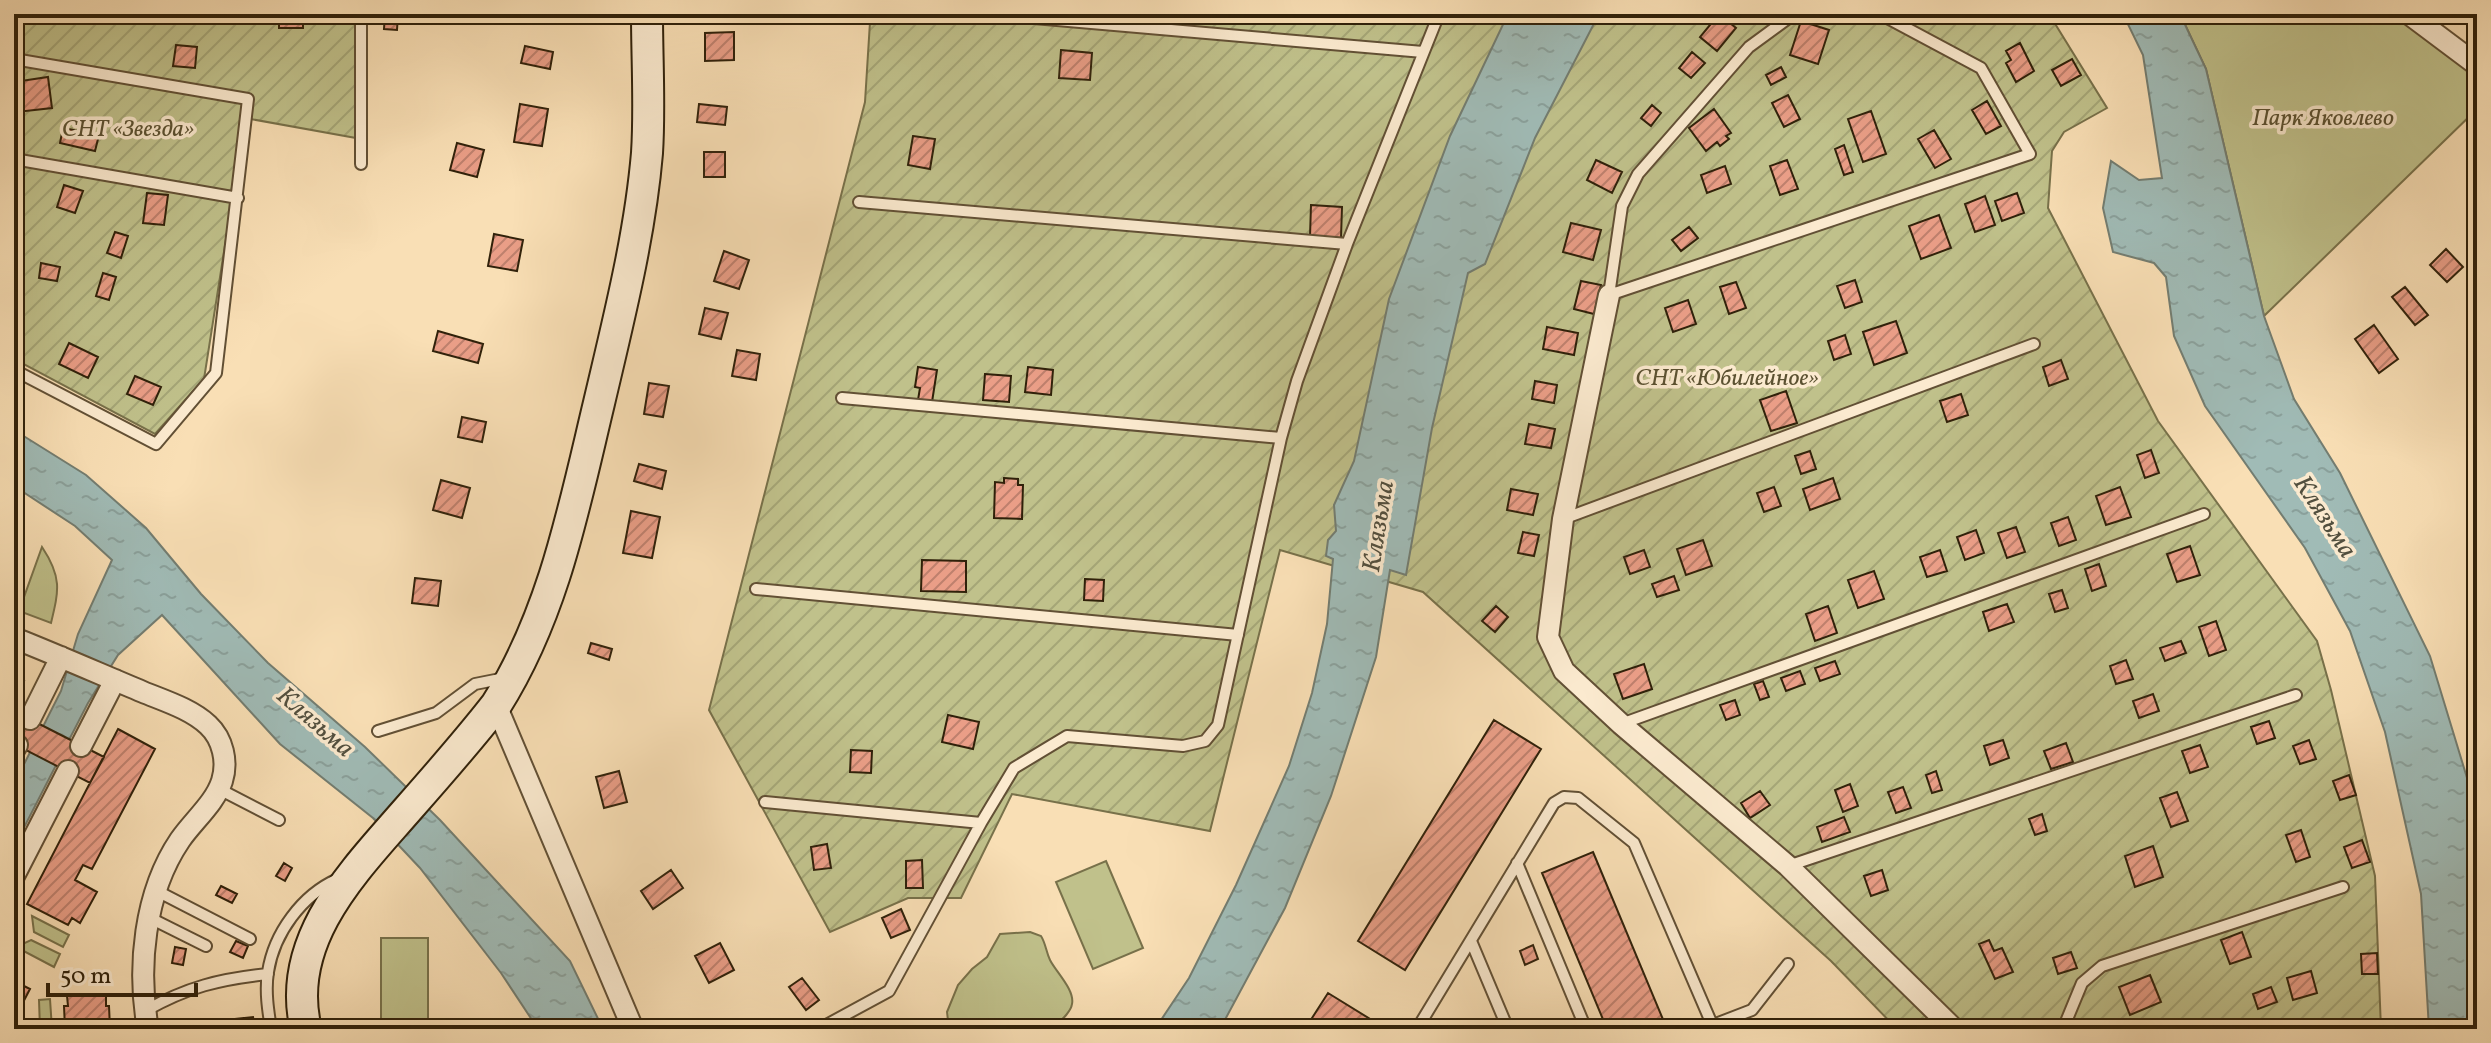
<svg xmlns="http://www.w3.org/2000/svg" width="2491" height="1043" font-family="Vollkorn,serif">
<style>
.park{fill:#c0c18b;stroke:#78714a;stroke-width:2}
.garden{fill:url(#garden-furrows);stroke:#78714a;stroke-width:2}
.water{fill:url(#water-ripples);stroke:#737d71;stroke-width:2}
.building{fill:url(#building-hatch);stroke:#30210a;stroke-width:2}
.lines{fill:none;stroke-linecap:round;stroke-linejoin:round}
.lane-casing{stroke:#625035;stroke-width:14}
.street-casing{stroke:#625035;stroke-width:24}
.secondary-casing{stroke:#30210a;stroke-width:34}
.lane{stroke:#fbeacf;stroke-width:10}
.street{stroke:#fbeacf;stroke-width:20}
.secondary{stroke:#fbeacf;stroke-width:30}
.labels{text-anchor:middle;stroke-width:7;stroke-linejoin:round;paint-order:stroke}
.park-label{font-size:24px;font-style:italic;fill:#5b5131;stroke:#fbeacf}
.water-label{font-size:26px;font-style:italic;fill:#524f3e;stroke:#fbeacf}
</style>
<defs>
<pattern id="garden-furrows" width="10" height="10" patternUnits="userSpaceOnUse" patternTransform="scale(2)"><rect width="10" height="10" fill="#c0c18b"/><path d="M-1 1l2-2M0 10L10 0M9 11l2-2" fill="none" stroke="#a5a677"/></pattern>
<pattern id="water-ripples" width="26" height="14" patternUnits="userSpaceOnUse" patternTransform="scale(2)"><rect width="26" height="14" fill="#a0bbb6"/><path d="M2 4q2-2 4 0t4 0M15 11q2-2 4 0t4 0" fill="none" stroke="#8aa09b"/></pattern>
<pattern id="building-hatch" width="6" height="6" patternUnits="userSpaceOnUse" patternTransform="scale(2)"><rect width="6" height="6" fill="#ea9e87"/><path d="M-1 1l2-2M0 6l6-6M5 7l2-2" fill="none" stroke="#be806d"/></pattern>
</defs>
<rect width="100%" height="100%" fill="#f9dfb5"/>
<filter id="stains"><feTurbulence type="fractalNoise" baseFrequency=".0025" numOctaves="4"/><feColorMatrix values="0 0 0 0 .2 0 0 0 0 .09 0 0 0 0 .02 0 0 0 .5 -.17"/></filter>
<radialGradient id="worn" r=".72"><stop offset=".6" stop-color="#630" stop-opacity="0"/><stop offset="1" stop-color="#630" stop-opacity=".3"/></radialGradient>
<path class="park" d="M2180,14H2396L2477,74V109L2264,316L2206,69Z
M42,547C62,577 59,590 51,623L19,611Z
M1106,861L1143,948L1093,969L1056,882Z
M32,916L69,935L63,947L34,932Z
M1030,932L1041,936C1046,944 1046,952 1050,960C1056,972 1075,990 1072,1004C1071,1013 1058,1023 1052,1029H949L947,1012L958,985L972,969L987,957L1000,934Z
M381,938H428V1020H381Z
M31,940L60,954L54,967L16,947Z
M50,999L52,1029H40L39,1000Z"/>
<path class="garden" d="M14,14H355L356,138L245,118L204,379L155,434L14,359Z
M921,14H2049L2107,108L2064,132L2052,151L2048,208L2158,421L2317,641L2331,690L2375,876L2381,1029H1897L1831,961L1423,592L1280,550L1210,831L1012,794L961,898H908L830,932L709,710L865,102L870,22L921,20Z"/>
<path class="water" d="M1508,14H1599L1535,138L1485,264L1468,273L1432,428L1406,575L1390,570L1376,657L1331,796L1285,908L1220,1029H1155L1189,978L1236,885L1289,766L1312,693L1327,624L1333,559L1326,556L1328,540L1336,531L1334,505L1354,461L1389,299L1450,136Z
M2123,14H2180L2206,69L2264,316L2294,399L2340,473L2430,656L2471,791L2477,820V1029H2429L2421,894L2385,732L2350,631L2305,548L2205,406L2174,336L2166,277L2154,263L2113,252L2103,208L2111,161L2139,180L2162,178L2143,55Z
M14,430L86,475L146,528L201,594L268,663L365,747L440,820L570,961L603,1029H538L501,973L420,868L373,818L280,744L162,615L118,655L88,703L14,847V784L61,691L78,634L112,560L75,526L14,486Z"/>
<path class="building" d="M279,14H303V28H279Z
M385,14H398L397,30L384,29Z
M1719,14L1736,28L1717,51L1700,37Z
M1801,21L1829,30L1818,64L1790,55Z
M734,32V60L705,61V33Z
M2020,43L2034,71L2016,82L2006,63L2011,60L2006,51Z
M176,45L197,47L195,68L173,66Z
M525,46L553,52L550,69L521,63Z
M1061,50L1092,53L1090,80L1059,78Z
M1692,52L1705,63L1691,78L1679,68Z
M2072,59L2081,75L2061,86L2052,70Z
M1781,67L1786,77L1771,85L1766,75Z
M48,77L52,108L17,112L14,82Z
M1788,95L1800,119L1784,127L1772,103Z
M1987,101L2001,126L1986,134L1972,110Z
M520,104L548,109L542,146L514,142Z
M699,104L727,107L725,125L697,122Z
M1652,105L1661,113L1651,126L1641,118Z
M1714,109L1731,133L1726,136L1729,139L1720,146L1717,142L1706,151L1689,128Z
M1871,111L1886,154L1863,162L1848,119Z
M63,128L99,135L95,151L60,143Z
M1934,130L1951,159L1935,168L1918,139Z
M913,136L935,139L930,169L908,165Z
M457,143L484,150L477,177L450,170Z
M1844,145L1853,172L1844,175L1835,149Z
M704,152H725V177H704Z
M1596,160L1622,172L1612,193L1587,180Z
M1787,160L1798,189L1780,195L1770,166Z
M1725,166L1731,184L1707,193L1701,175Z
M64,185L83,191L75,213L57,207Z
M147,193L168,195L164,225L143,223Z
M2017,193L2024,213L2002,221L1995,201Z
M1985,196L1995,225L1975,232L1965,204Z
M1311,205L1342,207L1341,238L1310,236Z
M1939,215L1951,248L1921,259L1909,226Z
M1571,223L1601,230L1593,260L1563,252Z
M1689,227L1698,238L1681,251L1672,240Z
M115,232L128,236L121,258L107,253Z
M494,234L523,240L517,271L488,266Z
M2446,249L2463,267L2447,282L2430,265Z
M724,251L749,260L739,289L714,281Z
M41,263L60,267L57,281L39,278Z
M103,273L116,277L109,300L96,296Z
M1855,280L1862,302L1845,308L1837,286Z
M1581,281L1601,285L1594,314L1574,309Z
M1736,282L1746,308L1729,314L1720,287Z
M2405,287L2428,315L2415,325L2392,297Z
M1688,300L1696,324L1673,332L1665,308Z
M705,308L728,313L721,339L699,334Z
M1896,321L1907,353L1874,365L1863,332Z
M2374,325L2398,359L2379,373L2355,339Z
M1547,327L1578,333L1574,355L1543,349Z
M438,331L483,344L478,363L433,351Z
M1845,335L1851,354L1834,360L1828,341Z
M69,343L98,357L88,378L59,364Z
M737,350L760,354L756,380L732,376Z
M2061,360L2068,379L2049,386L2043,367Z
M918,367L937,370L932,402L918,400L920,388L915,387Z
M1028,367L1053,370L1051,395L1025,392Z
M985,374L1011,376L1009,402L983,400Z
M135,376L161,387L153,405L127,394Z
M1535,381L1557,385L1554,403L1532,399Z
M649,383L669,386L663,417L644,414Z
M1786,391L1797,423L1771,431L1760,400Z
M1961,394L1968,415L1947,422L1940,401Z
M462,417L486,422L482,442L458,437Z
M1529,424L1555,429L1551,448L1525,444Z
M2151,450L2159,473L2145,478L2137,455Z
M1810,451L1816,469L1801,474L1795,456Z
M639,464L666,471L662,489L634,481Z
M1004,478L1018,479V485H1023L1022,519L994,518L995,482L1004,483Z
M1833,478L1840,499L1810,510L1803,489Z
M441,480L470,488L462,518L433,510Z
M1774,487L1781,506L1764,512L1757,493Z
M2120,487L2131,517L2106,525L2096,496Z
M1511,489L1538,494L1533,515L1507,510Z
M631,511L660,517L652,558L623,553Z
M2068,517L2076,540L2059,546L2051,523Z
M2016,527L2025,552L2007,558L1998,533Z
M1976,530L1984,553L1965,560L1957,537Z
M1523,532L1539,535L1534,556L1518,553Z
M1703,540L1712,566L1686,575L1677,549Z
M2190,546L2200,575L2177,582L2167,554Z
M1644,550L1650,567L1630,574L1624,557Z
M1940,550L1947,571L1927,577L1920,557Z
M922,560L966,561V592L921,591Z
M2099,564L2106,586L2092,591L2085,569Z
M1874,571L1884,599L1858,608L1848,580Z
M1674,576L1679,590L1657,597L1652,584Z
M415,578L441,581L438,606L412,603Z
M1085,579L1104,580L1103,601L1084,600Z
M2062,590L2068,608L2055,612L2049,594Z
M2007,604L2014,622L1989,631L1983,612Z
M1496,606L1508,617L1495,632L1482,621Z
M1828,606L1837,633L1815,641L1806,614Z
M2216,621L2226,650L2209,656L2199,627Z
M2181,641L2186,653L2165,661L2160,648Z
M591,643L612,649L609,660L588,653Z
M2126,660L2133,679L2116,684L2110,666Z
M1835,661L1840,674L1820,681L1815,668Z
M1644,664L1652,689L1623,699L1614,674Z
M1800,671L1805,684L1786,691L1781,678Z
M14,676L24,681L14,700Z
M1763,681L1769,697L1760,700L1754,684Z
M2153,694L2159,711L2139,718L2133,701Z
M1735,700L1740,715L1726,720L1720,705Z
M14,711L104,757L90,783L14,744Z
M948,715L979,722L973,749L942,742Z
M1494,720L1541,749L1405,970L1358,941Z
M2269,721L2275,738L2257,744L2251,727Z
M118,729L155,749L92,869L83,865L75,880L97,892L80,923L72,918L68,925L27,904Z
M2003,740L2009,758L1990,765L1984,746Z
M2309,740L2316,759L2300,764L2293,746Z
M2066,743L2073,762L2051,769L2044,751Z
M2200,745L2208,767L2190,773L2182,751Z
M851,750L872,751L871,773L850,772Z
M619,771L627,802L604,808L596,777Z
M1936,771L1942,790L1932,793L1926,775Z
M2349,775L2356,795L2340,800L2333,781Z
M1850,784L1858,806L1843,812L1835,790Z
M1903,787L1911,808L1896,813L1888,792Z
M1760,791L1770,805L1750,818L1741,803Z
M2177,792L2188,821L2171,827L2160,798Z
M2042,814L2047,831L2035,835L2029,819Z
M1844,817L1850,832L1822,842L1817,827Z
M2301,830L2310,857L2296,862L2286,835Z
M2362,840L2370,862L2352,868L2344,847Z
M827,844L831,868L814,870L811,847Z
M2153,846L2163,877L2135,887L2125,856Z
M1593,852L1667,1029H1607L1542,873Z
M922,860L923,888H906V861Z
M284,863L292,868L285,881L276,876Z
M671,870L683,888L653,909L641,891Z
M1882,870L1888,890L1871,896L1864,876Z
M221,886L237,894L232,903L216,895Z
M901,909L910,930L891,938L882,918Z
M2242,932L2251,957L2230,964L2221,940Z
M1989,940L1994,951L2002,948L2013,972L1995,979L1979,944Z
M236,941L248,946L243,958L230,952Z
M720,943L734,970L709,983L695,956Z
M1533,945L1538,959L1525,965L1520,951Z
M175,947L186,949L183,965L172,963Z
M2071,952L2077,968L2058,974L2053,958Z
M2377,953L2378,974H2362L2361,954Z
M2311,971L2317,993L2293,1000L2287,978Z
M2150,975L2161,1002L2130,1015L2119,987Z
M802,978L819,1000L806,1010L789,987Z
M14,981L30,989L14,1020Z
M2271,987L2277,1002L2258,1009L2253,994Z
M1328,993L1375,1022L1370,1029H1305Z
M67,996H106V1006H109L110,1029H65L64,1006H68Z
M253,1017L255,1029H199V1023Z
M1751,1021L1755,1029H1739L1738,1026Z"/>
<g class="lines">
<defs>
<path id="lane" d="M361,14V164
M987,14L1423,52
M1794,14L1749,47L1638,174L1622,206L1609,295L2030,154L1981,68L1880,14
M14,59L248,99L216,373L156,444L14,370
M14,159L238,198
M859,202L1347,244
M842,398L1281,438
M1563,519L2034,344
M756,589L1238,635
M1621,724L2204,514
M378,731L436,713L475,684L505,678
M219,789L279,820
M765,802L981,823
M1517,863L1586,1029
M1788,866L2296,695
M157,891L250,939
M150,918L206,946
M1471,941L1508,1029
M145,1011C187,987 220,979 268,974
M1713,1025L1752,1010L1788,964
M271,1029C268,1010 265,991 268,972C274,933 302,895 338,879
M819,1029L889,991L981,823L1014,768L1067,736L1183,746L1205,741L1218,725L1281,438L1297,381L1347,244L1439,14
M1417,1029L1554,803L1564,797L1578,798L1634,843L1714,1029
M2063,1029L2082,983L2102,966L2343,887"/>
<path id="street" d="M2409,14L2477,65
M1609,295L1563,519L1548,637L1564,671L1621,724L1788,866L1954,1029
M14,638C57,655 100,674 143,692C165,701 191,709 208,725C223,739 228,762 222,781C215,803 193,821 180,840C144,893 137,968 148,1029
M496,705L633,1029
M30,719L61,657
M81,746L115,680
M14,750L17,745
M14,876L68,771"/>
<path id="secondary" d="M306,1029C284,940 355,870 408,809C438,775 468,741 496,705C554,613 574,507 599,403C618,322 640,236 647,153C650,108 647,60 647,14"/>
</defs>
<use href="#lane" class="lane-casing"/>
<use href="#street" class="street-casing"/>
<use href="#secondary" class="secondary-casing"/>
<use href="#lane" class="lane"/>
<use href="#street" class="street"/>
<use href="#secondary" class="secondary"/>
</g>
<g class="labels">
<g class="park-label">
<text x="2323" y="125">Парк Яковлево</text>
<text x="128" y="136">СНТ «Звезда»</text>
<text x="1727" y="385">СНТ «Юбилейное»</text>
</g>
<g class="water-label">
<text transform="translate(2326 516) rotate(57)" y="9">Клязьма</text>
<text transform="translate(1377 526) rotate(-81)" y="9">Клязьма</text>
<text transform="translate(316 721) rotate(41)" y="9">Клязьма</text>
</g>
</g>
<rect width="2491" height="1043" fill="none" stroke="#f9dfb5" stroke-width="48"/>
<rect x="16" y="16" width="2459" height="1011" fill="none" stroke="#30210a" stroke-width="4"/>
<rect x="24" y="24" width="2443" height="995" fill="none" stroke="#30210a" stroke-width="2"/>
<path d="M48 983v12h148v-12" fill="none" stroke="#30210a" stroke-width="4"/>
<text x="60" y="983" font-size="24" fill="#30210a" stroke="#fbeacf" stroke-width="6" paint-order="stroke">50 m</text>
<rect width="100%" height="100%" filter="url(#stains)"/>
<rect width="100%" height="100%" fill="url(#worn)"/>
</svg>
